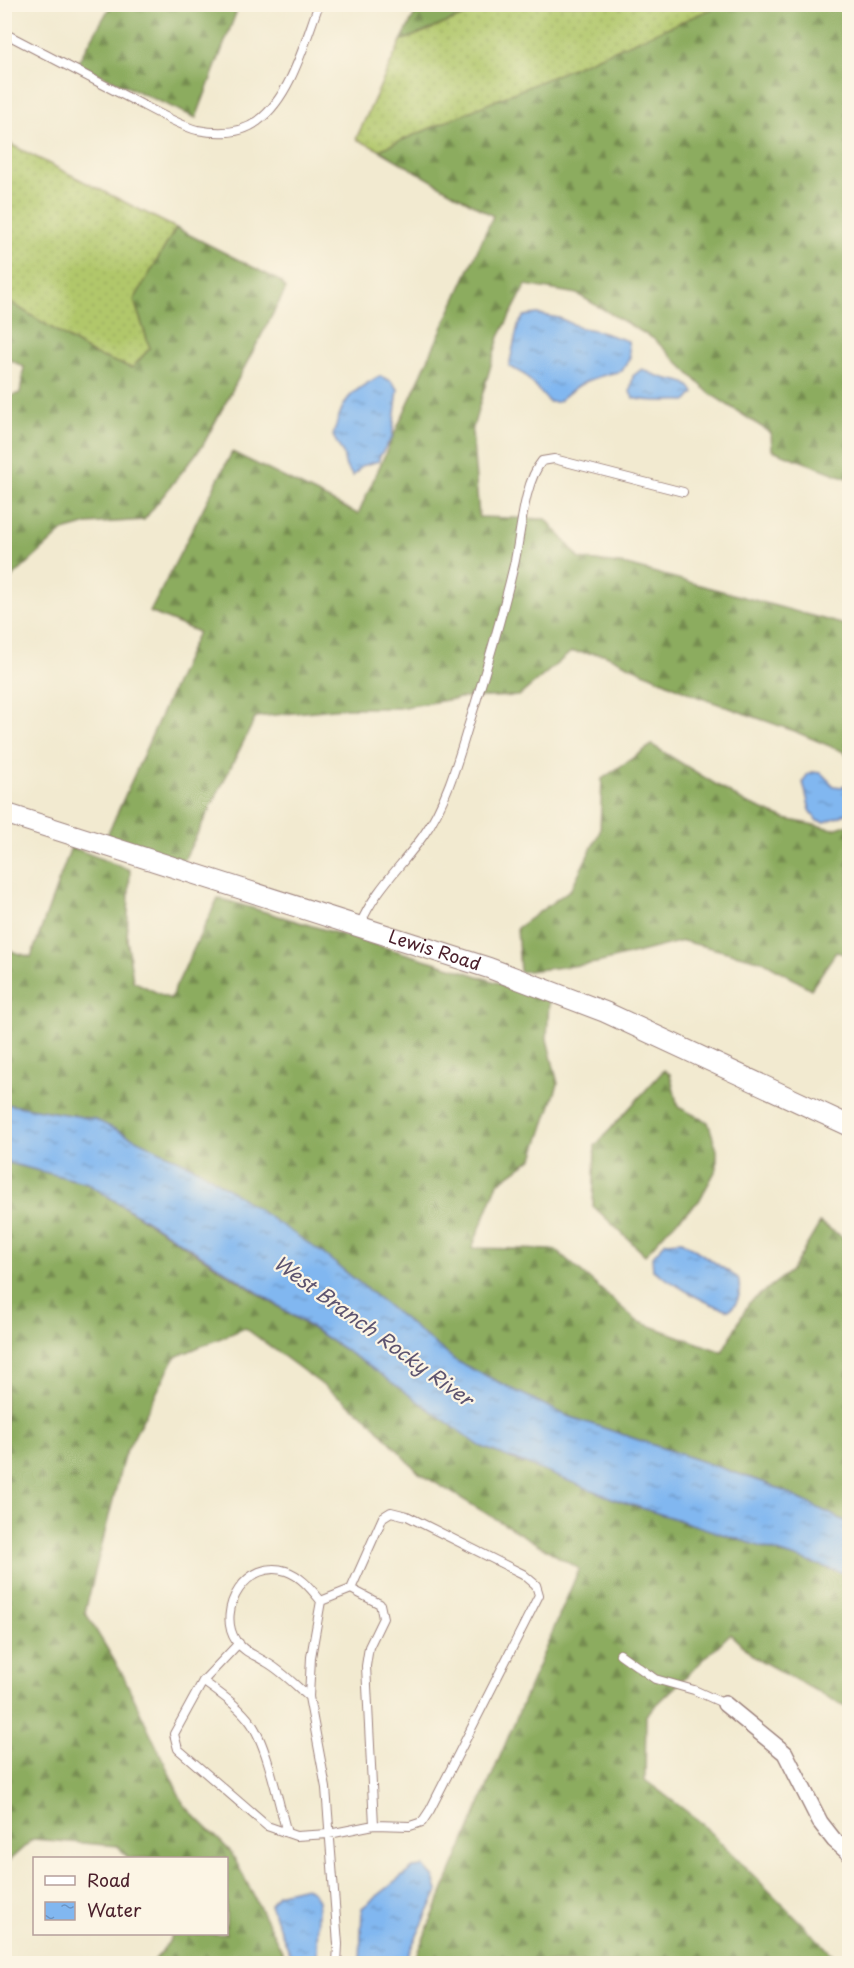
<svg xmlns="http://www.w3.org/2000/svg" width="854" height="1968" font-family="'Playpen Sans',sans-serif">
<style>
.grass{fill:url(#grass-dots);stroke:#7e734b;stroke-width:1.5}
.forest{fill:url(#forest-firs);stroke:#6b6645;stroke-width:1.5}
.water{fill:url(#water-ripples);stroke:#666b8e;stroke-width:1.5}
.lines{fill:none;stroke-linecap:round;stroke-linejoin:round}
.service-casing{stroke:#9e847e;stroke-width:10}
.minor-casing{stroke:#9e847e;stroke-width:18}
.tertiary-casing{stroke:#9e847e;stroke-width:22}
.service{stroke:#fff;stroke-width:8}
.minor{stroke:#fff;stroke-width:15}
.tertiary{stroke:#fff;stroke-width:20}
.labels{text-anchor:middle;stroke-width:4.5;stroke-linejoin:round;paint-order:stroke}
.street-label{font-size:18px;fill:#4a1f2b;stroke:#fcf5e5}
.water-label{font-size:20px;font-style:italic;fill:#5d5470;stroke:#fcf5e5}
</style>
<defs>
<pattern id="grass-dots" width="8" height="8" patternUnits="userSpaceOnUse" patternTransform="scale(1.5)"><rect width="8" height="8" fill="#b1c76b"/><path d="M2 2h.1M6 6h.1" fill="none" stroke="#9aaa5d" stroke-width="1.8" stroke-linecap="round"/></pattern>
<pattern id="forest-firs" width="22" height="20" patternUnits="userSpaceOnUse" patternTransform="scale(1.5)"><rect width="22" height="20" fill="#8cac5f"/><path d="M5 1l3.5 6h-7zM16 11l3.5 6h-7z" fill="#748b4f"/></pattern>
<pattern id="water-ripples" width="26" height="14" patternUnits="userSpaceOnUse" patternTransform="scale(1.5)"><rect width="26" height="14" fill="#81b7f0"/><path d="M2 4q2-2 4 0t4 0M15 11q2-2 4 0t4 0" fill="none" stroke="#6c94c3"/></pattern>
</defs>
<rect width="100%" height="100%" fill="#fcf5e5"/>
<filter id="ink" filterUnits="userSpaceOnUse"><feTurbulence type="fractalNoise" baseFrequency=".0167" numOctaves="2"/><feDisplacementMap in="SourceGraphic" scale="12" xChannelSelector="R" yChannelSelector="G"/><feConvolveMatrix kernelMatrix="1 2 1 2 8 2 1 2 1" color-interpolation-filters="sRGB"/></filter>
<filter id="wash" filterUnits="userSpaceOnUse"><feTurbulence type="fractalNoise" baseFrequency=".008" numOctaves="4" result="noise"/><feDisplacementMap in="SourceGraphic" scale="24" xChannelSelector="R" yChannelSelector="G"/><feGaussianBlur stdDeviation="1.35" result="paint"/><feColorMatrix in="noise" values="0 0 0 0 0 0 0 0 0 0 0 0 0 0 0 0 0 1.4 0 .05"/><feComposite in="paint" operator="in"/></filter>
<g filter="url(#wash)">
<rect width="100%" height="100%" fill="#f2ead0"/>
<path class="grass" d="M491,5H721L379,150L356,139L401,41Z
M4,141L176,228L134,300L150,348L132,368L93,354L5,299Z"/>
<path class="forest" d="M420,4H491V5L401,41Z
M111,5H239L196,118L77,64Z
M721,5H849V479L772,450L771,433L709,393L654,339L577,294L526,285L499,337L472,431L479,517L546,519L580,559L627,565L849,626V759L844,752L794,731L696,696L604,654L571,652L519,696L460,698L398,708H343L256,717L184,860L106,838L198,632L150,612L232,452L358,514L493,216L379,150Z
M176,228L280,281L286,289L203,445L144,520L88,524L63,531L5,584V398L20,393L24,367L5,357V299L93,354L132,368L150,348L134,300Z
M652,745L746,803L785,819L834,829L849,824V955L836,952L811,989L763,961L683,941L597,963L520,972L517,928L571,889L600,831L602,779Z
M71,847L130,870L127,939L133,981L170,999L218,898L454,968L549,1000L547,1039L558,1084L533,1158L498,1183L472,1248L556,1250L637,1321L722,1352L749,1303L792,1270L820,1223L849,1241V1523L771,1485L565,1415L456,1361L321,1252L94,1119L5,1104L4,949L31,957Z
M664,1070L670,1074L678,1107L708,1122L717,1150V1168L699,1201L669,1228L645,1255L593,1206L595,1146Z
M5,1162L87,1183L368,1365L480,1446L617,1500L849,1575V1709L754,1657L730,1634L646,1715L645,1780L698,1820L841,1963H413L579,1569L419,1473L369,1419L245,1328L175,1357L124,1456L85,1612L123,1675L184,1805L231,1852L284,1955V1963H152L168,1944L172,1934H226V1858H128L118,1846L33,1839L5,1864Z"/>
<path class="water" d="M537,314L559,318L581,328L594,330L628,341L630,357L622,371C593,377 579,382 558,402H549L525,375L509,366L518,325L524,316Z
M642,369C648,372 654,375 661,377C674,382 687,378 694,393L687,401C668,400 651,403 633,398L630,392L633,376Z
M380,376L391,381L398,389L392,438L379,457V461L362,466L353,476L346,467L343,454L333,436C343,400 346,394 380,376Z
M812,772L821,773L834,786L842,787L849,783V813L825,822L817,821L810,810L803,782L807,775Z
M5,1104L94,1119L200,1170L321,1252L456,1361L565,1415L771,1485L849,1523V1575L617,1500L480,1446L368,1365L215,1264L87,1183L5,1162Z
M682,1241L738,1278C741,1290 741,1302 729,1310C702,1303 676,1285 653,1270L652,1257L666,1242Z
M424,1867L434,1878L438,1891L404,1963H360L362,1908L413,1868Z
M306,1887L314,1893L318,1901L317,1963H294L270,1905L277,1894Z"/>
</g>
<g filter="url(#ink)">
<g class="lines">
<defs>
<path id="service" d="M4,33C47,55 89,77 131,99C147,107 180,126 197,130C218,134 241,134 258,121C291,97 305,41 319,4
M360,925C375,889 401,867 423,836C445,805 457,764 468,727C485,674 501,620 514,565C521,535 523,484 542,461L554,459L683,492
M351,1589L380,1604L383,1618L369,1647L366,1666L374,1825
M239,1643L203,1681L174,1734L178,1749L267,1826L296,1836L329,1834L374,1825L410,1826L422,1822L430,1810L539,1595L536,1585L523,1574L407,1516L391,1512L383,1517L351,1589L321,1601
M620,1654L655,1679L694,1690L725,1704
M203,1681C220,1694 239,1706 251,1723C267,1745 279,1805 287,1833
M309,1697C295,1685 282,1671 266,1662C255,1655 244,1652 236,1641C215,1609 248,1558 286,1571C301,1576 311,1589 321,1601L311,1657L309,1697L326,1788L338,1944L337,1964"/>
<path id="minor" d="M725,1704L785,1753L820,1822L834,1840L850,1854"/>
<g id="tertiary">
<path id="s1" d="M4,813L489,968L605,1012L850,1126"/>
</g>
</defs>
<use href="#service" class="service-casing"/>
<use href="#minor" class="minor-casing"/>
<use href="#tertiary" class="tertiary-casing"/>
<use href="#service" class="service"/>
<use href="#minor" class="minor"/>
<use href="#tertiary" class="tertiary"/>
</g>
</g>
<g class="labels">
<g class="street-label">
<text dy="6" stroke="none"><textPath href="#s1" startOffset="452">Lewis Road</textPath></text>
</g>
<g class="water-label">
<text transform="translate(373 1331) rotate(36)" y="7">West Branch Rocky River</text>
</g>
</g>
<rect width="854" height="1968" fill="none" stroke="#fcf5e5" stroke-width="24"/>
<rect x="33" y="1857" width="195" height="78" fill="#fcf5e5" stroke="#b59f9b" stroke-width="1.5"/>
<rect x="45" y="1876" width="30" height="9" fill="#ffffff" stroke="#b59f9b" stroke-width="1.5"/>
<text x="87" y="1887" font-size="18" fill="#4a1f2b">Road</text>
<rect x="45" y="1902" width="30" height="18" fill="url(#water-ripples)" stroke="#b59f9b" stroke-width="1.5"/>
<text x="87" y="1917" font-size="18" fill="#4a1f2b">Water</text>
</svg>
